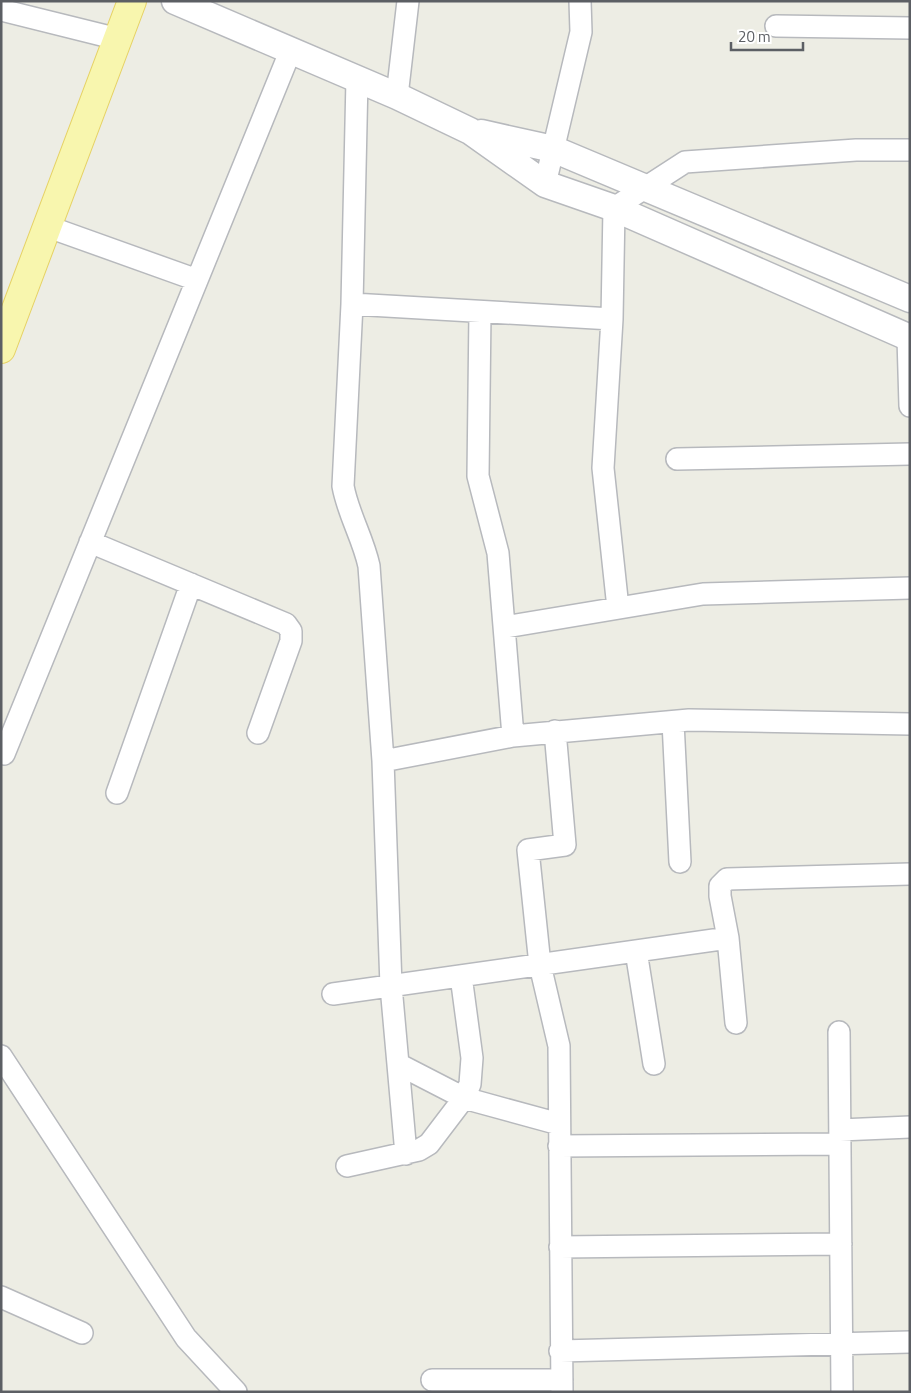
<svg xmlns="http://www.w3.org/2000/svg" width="911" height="1393" font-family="'Titillium Web',sans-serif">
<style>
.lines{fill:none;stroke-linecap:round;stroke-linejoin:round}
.minor-casing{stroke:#b7b9bd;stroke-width:24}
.tertiary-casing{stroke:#b7b9bd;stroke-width:29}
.primary-casing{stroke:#e6d265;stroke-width:30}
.minor{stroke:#fff;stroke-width:21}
.tertiary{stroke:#fff;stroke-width:26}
.primary{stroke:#f8f6ae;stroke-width:28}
</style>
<rect width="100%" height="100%" fill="#edede4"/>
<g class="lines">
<defs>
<path id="minor" d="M1,10L118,39
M776,26L910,28
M357,79L352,304L343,486C348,514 363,538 369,566L383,761L391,986L406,1154
M397,96L408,1
M545,184L581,32L580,1
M46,226L197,280
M352,304L612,319
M480,312L478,476L498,553L513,736
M908,338L910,406
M677,459L910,454
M90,542L286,624L291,631V641L258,733
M618,608L603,468L612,319L614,208L685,162L856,150H910
M505,627L703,594L910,588
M673,722L680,862
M555,731L565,845L528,850L540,965L559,1046L562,1392
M4,754L290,52
M383,761L513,736L689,720L910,724
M117,793L191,584
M636,951L654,1064
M333,994L728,938
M736,1023L728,938L720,896V886L727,879L910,874
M839,1032L842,1392
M1,1056L186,1338L236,1392
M398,1064L464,1098L559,1124
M840,1130L910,1127
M559,1146L840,1144
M347,1166L419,1150L429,1144L464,1098L470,1084L472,1058L461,976
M560,1247L841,1244
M1,1297L82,1333
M560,1351L910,1342
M432,1380H562"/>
<path id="tertiary" d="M175,1L397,96L470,131L545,184L614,208L910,338
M481,133L553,149L910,299"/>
<path id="primary" d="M1,349L132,1"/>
</defs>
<use href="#minor" class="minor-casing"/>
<use href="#tertiary" class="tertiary-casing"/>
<use href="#primary" class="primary-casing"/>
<use href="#minor" class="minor"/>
<use href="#tertiary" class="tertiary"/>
<use href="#primary" class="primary"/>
</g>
<rect width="911" height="1393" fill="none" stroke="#5c5f64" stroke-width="5"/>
<path d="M731 42v8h72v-8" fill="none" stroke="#5c5f64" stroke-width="2.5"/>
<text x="738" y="42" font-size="15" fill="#5c5f64" stroke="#ffffff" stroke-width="4" paint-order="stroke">20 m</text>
</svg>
